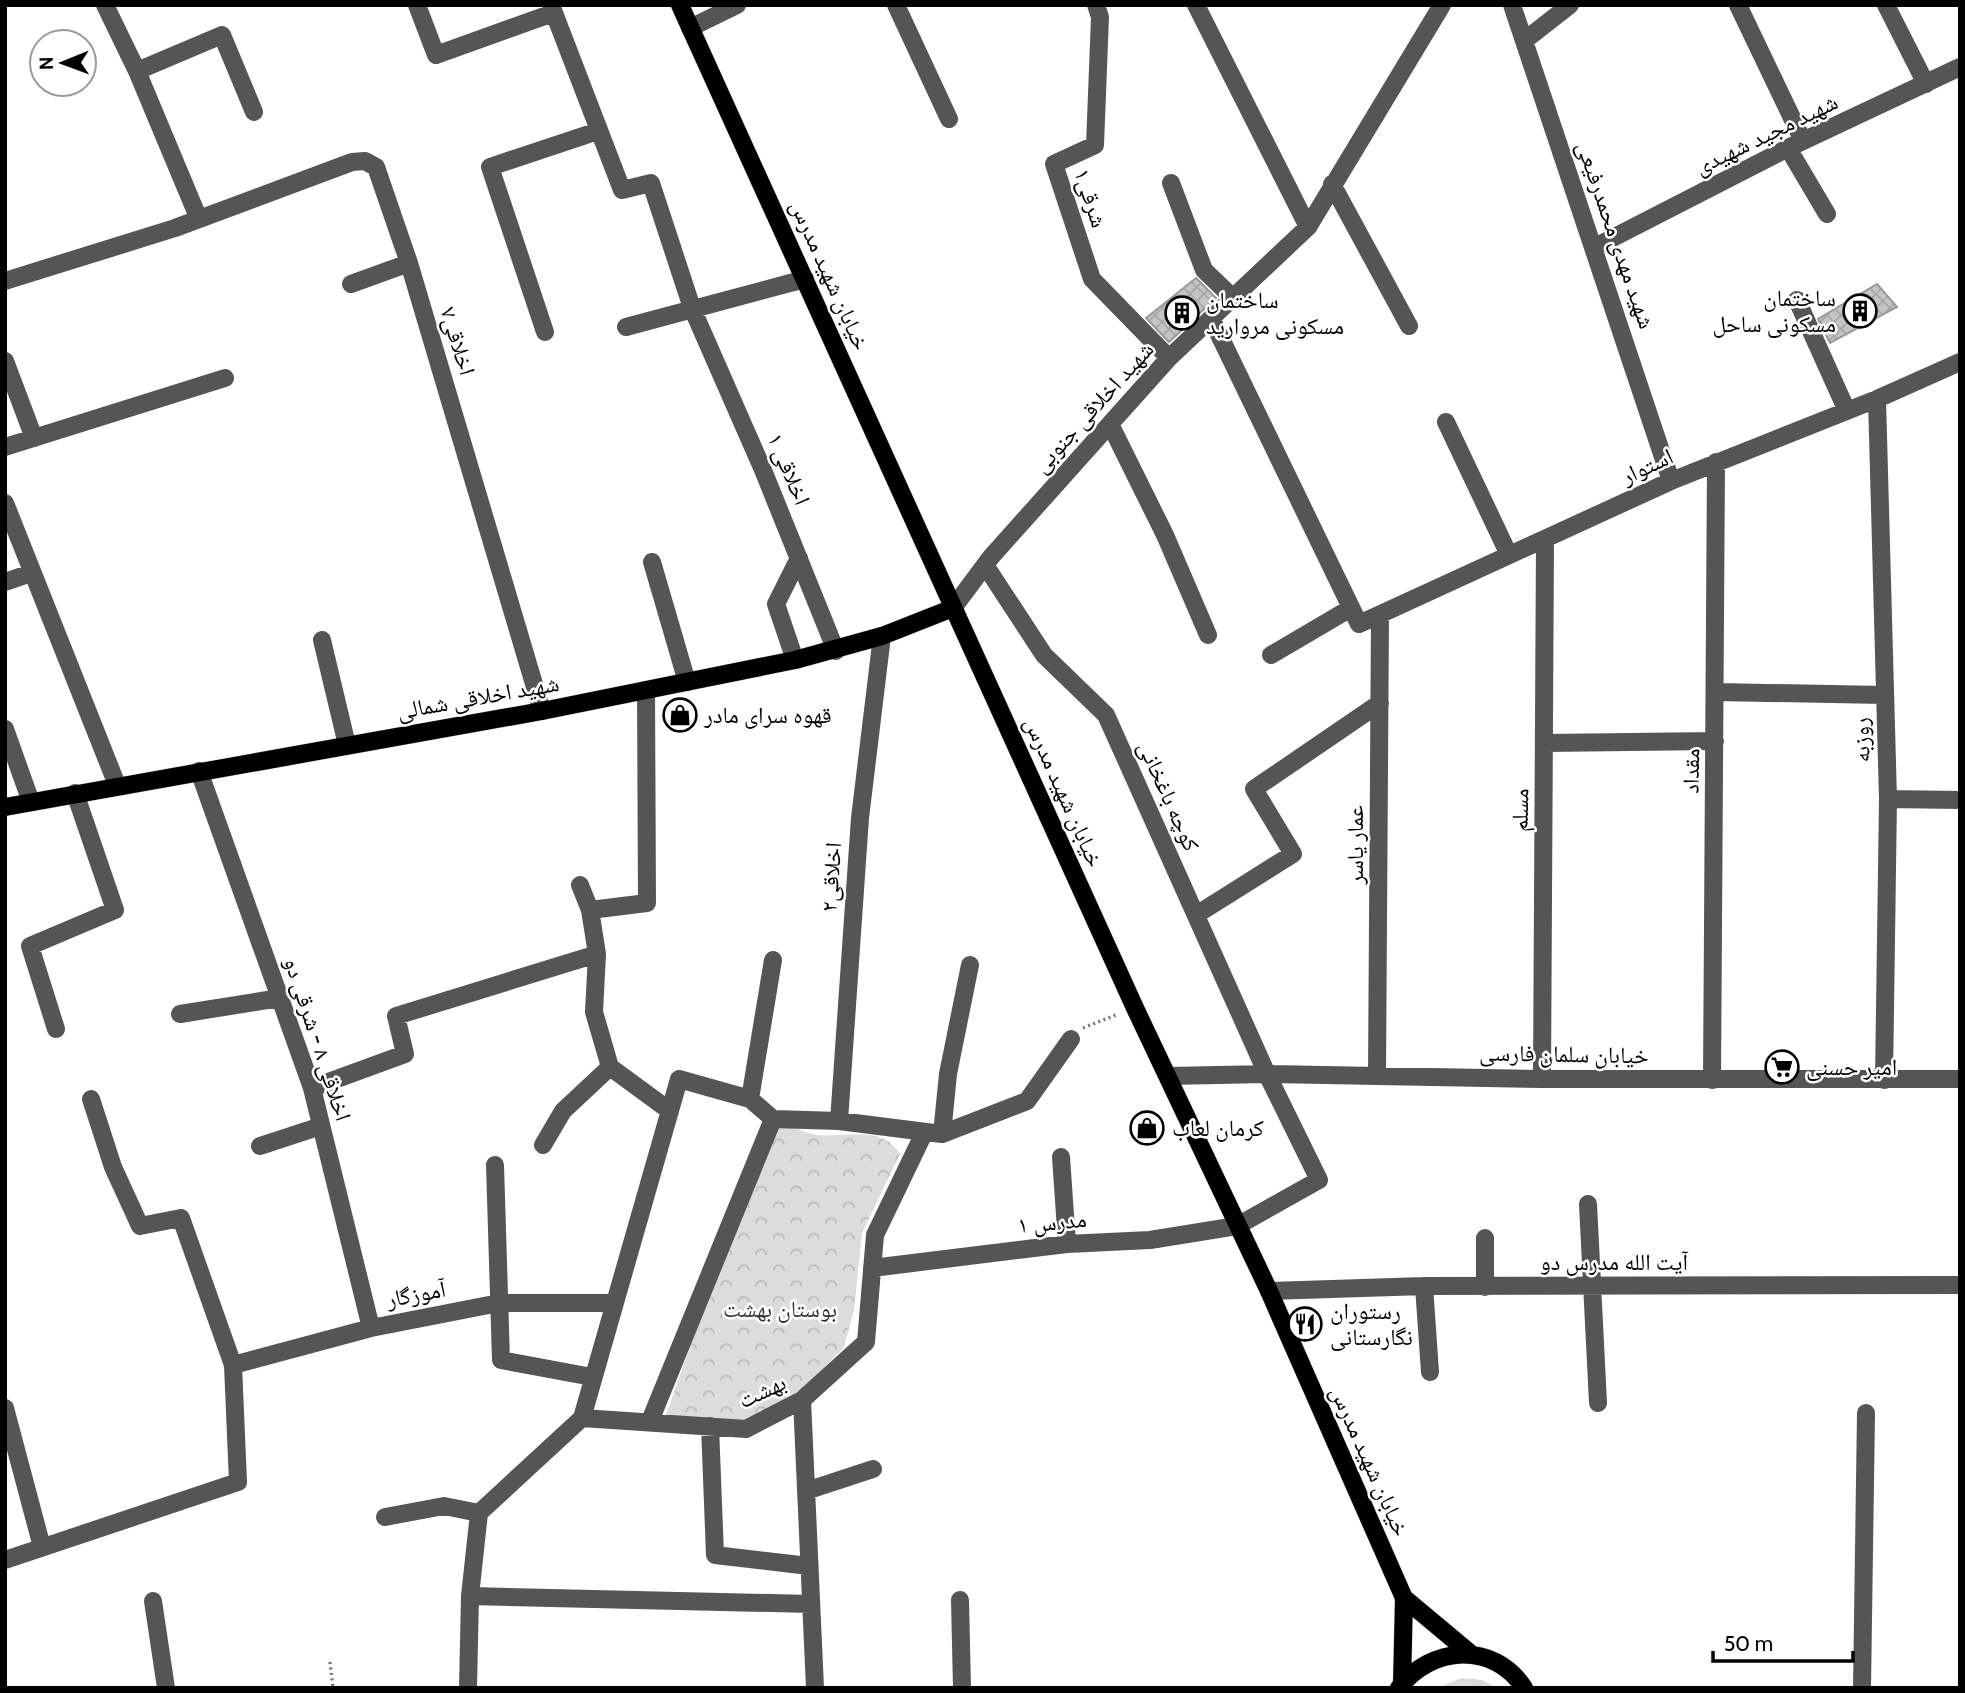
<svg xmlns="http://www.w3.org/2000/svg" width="1965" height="1693" font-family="Cabin,'Noto Naskh Arabic',sans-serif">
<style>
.park{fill:url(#park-crowns)}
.building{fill:url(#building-cross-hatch);stroke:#999;stroke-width:2}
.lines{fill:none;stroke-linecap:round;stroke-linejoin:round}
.major-casing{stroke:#dbdbdb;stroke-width:19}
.path{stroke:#777;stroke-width:3.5;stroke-dasharray:2 3.5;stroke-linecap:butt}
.minor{stroke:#555;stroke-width:18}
.major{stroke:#000;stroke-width:18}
.labels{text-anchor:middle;stroke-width:5;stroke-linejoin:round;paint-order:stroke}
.street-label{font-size:23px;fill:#000;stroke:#fff}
.poi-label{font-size:23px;fill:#000;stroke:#fff;text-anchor:start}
.park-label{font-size:23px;fill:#333;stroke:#fff}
</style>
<defs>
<pattern id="park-crowns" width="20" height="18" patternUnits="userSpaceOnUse" patternTransform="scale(1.75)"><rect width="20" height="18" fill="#dcdcdc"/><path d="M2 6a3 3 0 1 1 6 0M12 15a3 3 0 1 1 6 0" fill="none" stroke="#bbb"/></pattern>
<pattern id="building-cross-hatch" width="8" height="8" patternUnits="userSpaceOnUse" patternTransform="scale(1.75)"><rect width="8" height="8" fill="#c4c4c4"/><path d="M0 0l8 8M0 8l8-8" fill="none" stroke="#a7a7a7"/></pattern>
</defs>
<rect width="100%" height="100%" fill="#fff"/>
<path class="park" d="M780,1122C792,1126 805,1133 817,1135C847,1138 881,1124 900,1154L862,1233L854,1310L844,1347L804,1388L750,1420L735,1422L666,1415L701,1315Z
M1462,1678L1482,1680L1497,1688H1437Z"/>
<path class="building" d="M1196,278L1216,298L1169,342L1146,318Z
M1877,284L1897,307L1830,343L1818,319Z"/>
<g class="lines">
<defs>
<path id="major" d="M680,5L1135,1008L1269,1291L1404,1598L1471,1654
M5,807L542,711L795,660L882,636L953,608
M1402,1684L1404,1598
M1399,1688C1430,1646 1494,1641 1524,1688"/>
</defs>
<use href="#major" class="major-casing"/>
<path class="path" d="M1083,1028L1118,1014
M330,1662L333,1688"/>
<path class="minor" d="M105,5L137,71L198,217
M417,5L436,55L553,13
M551,5L622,190L651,183L692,308L763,470L836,651
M896,5L949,119
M1096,5L1100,17L1095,145L1054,164L1092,279L1169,358
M1196,5L1308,227
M1512,5L1671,481
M1738,5L1803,141
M1886,5L1926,84
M690,28L737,5
M1524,41L1570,5
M137,71L222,35L254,112
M1788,148L1827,214
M1171,183L1204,270L1233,298
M1332,184L1409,326
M1595,247L1788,148L1960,67
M5,281L175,228L352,162L365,161L376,167L409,263L542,711
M351,284L409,263
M1797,300L1847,411
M1211,318L1359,624L1671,481L1877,399L1960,362
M626,327L805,279
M545,332L490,167L598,131
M5,361L34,438
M1877,399L1888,799L1884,1080
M1446,422L1509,555
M1111,426L1165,535L1208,635
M5,447L225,378
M5,503L117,785
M652,562L687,682
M5,582L31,573
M953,608L991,557L1169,358L1308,227L1442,5
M322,640L347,745
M1271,655L1351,608
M795,660L776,604L799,558
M1716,692L1884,695
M5,729L31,802
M1545,743L1715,741
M199,771L312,1088L371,1328
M1888,799L1960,800
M590,910L647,903L646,690
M1196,915L1293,854L1254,789L1380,703
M180,1014L280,998
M56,1029L30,946L115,910L75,793
M610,1067L670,1111
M1377,1075L1380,615
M1168,1076L1267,1074L1542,1079H1960
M1542,1079L1545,540
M1712,1080L1716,462
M312,1088L405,1054L396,1016L597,954
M750,1099L773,960
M839,1121L860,818L882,636
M942,1134L948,1074L970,965
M543,1145L563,1111L610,1067L594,1012L597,954L590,910L580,885
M260,1146L321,1126
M1061,1157L1067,1244
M495,1165L501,1360L592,1377
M1588,1204L1598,1403
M872,1268L1067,1244L1150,1240L1237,1226L1319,1180L1267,1074L1106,715L1044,655L985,565
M1424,1286L1430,1372
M1485,1287V1238
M1269,1291L1424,1286L1960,1285
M233,1365L371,1328L499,1303H614
M802,1400L815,1688
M5,1408L42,1547
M582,1418L679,1079L750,1099L773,1119L839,1121L942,1134L1027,1101L1071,1039
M582,1418L746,1429L802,1400L866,1342L875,1235L924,1133
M650,1421L773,1119
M710,1426L715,1555L809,1566
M806,1491L873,1469
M385,1517L444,1506L479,1513
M5,1560L238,1482L233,1365L181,1218L140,1226L113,1167L91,1099
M470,1596L811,1604
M960,1600L962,1688
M153,1601L166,1688
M468,1688L470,1596L479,1513L582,1418
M1862,1688L1866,1413"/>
<use href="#major" class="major"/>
</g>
<defs>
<symbol id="building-ring" viewBox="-11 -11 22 22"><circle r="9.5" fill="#fff" stroke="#000" stroke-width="1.5"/><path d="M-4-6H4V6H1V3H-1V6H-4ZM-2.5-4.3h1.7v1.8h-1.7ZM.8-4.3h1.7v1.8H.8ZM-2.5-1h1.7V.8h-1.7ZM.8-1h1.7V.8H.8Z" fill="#000"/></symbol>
<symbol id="shop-ring" viewBox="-11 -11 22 22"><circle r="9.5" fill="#fff" stroke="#000" stroke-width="1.5"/><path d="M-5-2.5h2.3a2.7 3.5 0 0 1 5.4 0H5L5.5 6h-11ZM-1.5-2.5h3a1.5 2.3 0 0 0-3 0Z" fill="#000"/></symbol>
<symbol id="supermarket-ring" viewBox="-11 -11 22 22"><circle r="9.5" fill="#fff" stroke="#000" stroke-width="1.5"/><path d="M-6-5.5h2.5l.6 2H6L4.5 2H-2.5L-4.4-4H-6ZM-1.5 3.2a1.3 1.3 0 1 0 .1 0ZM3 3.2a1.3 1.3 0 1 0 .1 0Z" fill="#000"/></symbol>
<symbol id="restaurant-ring" viewBox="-11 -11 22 22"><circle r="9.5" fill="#fff" stroke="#000" stroke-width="1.5"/><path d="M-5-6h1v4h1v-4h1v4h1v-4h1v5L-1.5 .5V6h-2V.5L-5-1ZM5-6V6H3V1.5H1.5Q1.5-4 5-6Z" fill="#000"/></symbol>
</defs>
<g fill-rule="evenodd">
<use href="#building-ring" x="1841" y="292" width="38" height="38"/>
<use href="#building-ring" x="1163" y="294" width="38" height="38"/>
<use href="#shop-ring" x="661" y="696" width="38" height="38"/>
<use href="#supermarket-ring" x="1763" y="1048" width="38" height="38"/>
<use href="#shop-ring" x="1128" y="1109" width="38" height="38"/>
<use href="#restaurant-ring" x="1286" y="1305" width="38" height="38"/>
</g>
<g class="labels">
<g class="street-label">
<text transform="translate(1766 134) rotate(-26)" y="8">شهید مجید شهیدی</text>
<text transform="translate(1091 198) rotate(72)" y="8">شرقی۱</text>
<text transform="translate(1616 235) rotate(71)" y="8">شهید مهدی محمدرفیعی</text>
<text transform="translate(830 275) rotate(66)" y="8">خیابان شهید مدرس</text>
<text transform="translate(458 341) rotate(73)" y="8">اخلاقی۷</text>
<text transform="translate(1093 407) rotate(-48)" y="8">شهید اخلاقی جنوبی</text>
<text transform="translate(1647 466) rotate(-25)" y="8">استوار</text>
<text transform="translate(789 469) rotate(67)" y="8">اخلاقی ۱</text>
<text transform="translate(478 697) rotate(-10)" y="8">شهید اخلاقی شمالی</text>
<text transform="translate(1861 740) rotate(-92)" y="8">روزبه</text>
<text transform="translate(1691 771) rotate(-89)" y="8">مقداد</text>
<text transform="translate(1064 792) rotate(66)" y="8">خیابان شهید مدرس</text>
<text transform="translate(1169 796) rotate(66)" y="8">کوچه باغخانی</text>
<text transform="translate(1520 810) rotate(-89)" y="8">مسلم</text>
<text transform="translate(1355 845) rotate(-90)" y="8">عمار یاسر</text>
<text transform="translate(831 877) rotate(-86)" y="8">اخلاقی۲</text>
<text transform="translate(318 1039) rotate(72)" y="8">اخلاقی ۸ - شرقی دو</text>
<text transform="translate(1564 1054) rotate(1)" y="8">خیابان سلمان فارسی</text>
<text transform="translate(1052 1222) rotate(-5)" y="8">مدرس ۱</text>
<text x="1614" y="1270">آیت الله مدرس دو</text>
<text transform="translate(416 1294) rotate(-11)" y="8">آموزگار</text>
<text transform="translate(762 1391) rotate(-25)" y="8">بهشت</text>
<text transform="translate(1370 1461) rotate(66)" y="8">خیابان شهید مدرس</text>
</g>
<g class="poi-label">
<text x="1836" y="306" text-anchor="end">ساختمان<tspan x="1836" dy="26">مسکونی ساحل</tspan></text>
<text x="1206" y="308">ساختمان<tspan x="1206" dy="26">مسکونی مروارید</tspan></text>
<text x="704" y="723">قهوه سرای مادر</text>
<text x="1806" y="1075">امیر حسنی</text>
<text x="1172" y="1136">کرمان لعاب</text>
<text x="1330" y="1319">رستوران<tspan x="1330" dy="26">نگارستانی</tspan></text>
</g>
<g class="park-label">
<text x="780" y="1317">بوستان بهشت</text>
</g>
</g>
<rect width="1965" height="1693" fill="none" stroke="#000000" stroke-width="14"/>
<g transform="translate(63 63) rotate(269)"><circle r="33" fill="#ffffff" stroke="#999999" stroke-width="2"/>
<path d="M0-5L12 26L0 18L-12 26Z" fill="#000000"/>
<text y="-10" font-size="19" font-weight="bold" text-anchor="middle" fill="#000000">N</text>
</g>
<path d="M1713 1651v10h140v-10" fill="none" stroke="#000000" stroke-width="3.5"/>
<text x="1724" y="1651" font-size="21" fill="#000000" stroke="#ffffff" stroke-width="5" paint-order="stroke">50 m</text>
</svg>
